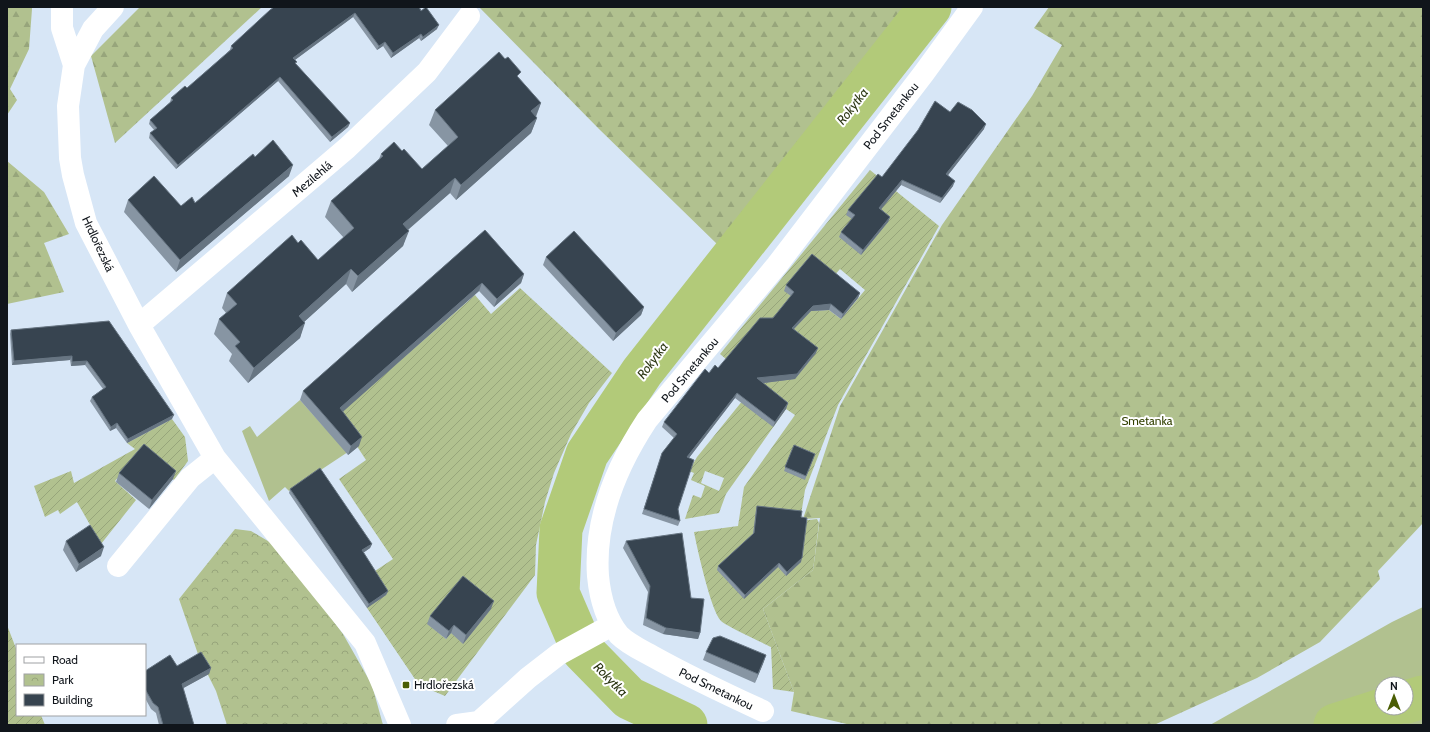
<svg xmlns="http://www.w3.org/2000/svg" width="1430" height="732" font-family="Cabin,sans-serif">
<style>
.grass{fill:#b1c18f;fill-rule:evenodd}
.forest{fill:url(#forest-firs)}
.park{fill:url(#park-crowns)}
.garden{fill:url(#garden-furrows);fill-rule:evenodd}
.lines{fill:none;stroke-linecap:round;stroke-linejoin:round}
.river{stroke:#b2ca79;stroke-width:43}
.minor{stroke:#fff;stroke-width:22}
.wall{fill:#8795a3}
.shaded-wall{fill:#677582}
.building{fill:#374450;stroke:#677582}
.poi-dot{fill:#4b5e04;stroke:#fff;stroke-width:1.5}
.labels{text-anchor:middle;stroke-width:4;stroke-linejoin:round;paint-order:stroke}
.street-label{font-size:12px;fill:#10151b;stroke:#fff}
.park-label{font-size:12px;fill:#324000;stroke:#fff}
.poi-label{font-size:12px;fill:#10151b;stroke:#fff;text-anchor:start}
.water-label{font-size:13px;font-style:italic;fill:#2d3714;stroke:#fff}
</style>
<defs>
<pattern id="forest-firs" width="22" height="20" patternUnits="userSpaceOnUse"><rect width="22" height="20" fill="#b1c18f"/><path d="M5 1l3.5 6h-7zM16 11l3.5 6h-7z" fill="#97a57b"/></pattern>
<pattern id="park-crowns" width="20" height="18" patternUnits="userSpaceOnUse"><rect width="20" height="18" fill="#b1c18f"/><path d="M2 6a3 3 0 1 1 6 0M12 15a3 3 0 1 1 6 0" fill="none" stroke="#97a57b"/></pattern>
<pattern id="garden-furrows" width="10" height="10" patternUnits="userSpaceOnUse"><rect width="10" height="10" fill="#b1c18f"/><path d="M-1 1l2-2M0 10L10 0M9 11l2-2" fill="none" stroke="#97a57b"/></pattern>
</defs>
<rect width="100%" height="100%" fill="#d7e6f6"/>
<path class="grass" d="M300,400L324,427L357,446L289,491L285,487L269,501L242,431L250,426L257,437Z
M1423,607V725H1210L1392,622ZM1382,684H1406V708H1382Z"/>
<path class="forest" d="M7,7H32V9L29,49L10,89L17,100L7,115Z
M140,7H262L115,143L91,56Z
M479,7H905L717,244L599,129Z
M1049,7H1423V523L1378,571L1380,579L1320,642L1257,678L1154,725H851L791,711L794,692L763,609L813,570L820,518L803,519L840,406L942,225L1032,96L1062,45L1034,28Z
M7,161L44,192L69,234L44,243L64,292L7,304Z"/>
<path class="park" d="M235,529L251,531L278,547L293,566L343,634L372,685L383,725H227L216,691L199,657L179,599Z"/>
<path class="garden" d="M870,170L939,226L838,405L805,490L800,521L817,519L819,523L813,570L763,609L794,692L773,689L771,647C759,641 730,628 721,621C711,611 697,548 694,532L738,526L744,487L795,415L786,409L726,494L719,513L685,519L693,495L701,498L705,486L691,480L694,473L689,471L697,457L756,384L720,354ZM840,269L865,290L841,319L829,310L811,311L794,299L833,277ZM705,471L724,478L719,491L701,483Z
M520,288L612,373L589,403L571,434L554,473L545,502L536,545L535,575L445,696L419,685L367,608L372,573L393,559L339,479L366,460L337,416L475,295L491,314ZM491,609L451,633L446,639L428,624Z
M172,419L185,437L188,461L174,480L141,451L115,481L136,500L101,544L77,502L60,514L58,510L45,517L34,486L71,471L74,483L135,449L127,443Z
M7,625L17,651V715H41L45,725H7Z"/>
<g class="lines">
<path class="river" d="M1406,702L1423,697
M686,725L629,698L583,651L558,593L561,529L587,454L642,372L930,7
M1335,725L1388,708"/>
<path class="minor" d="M62,7V28L74,65L68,106L70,158L73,175L86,223L139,325L215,458L365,643L400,725
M74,65L93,29L113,7
M139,325L347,148L427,72L469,16
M118,566L190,478L215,458
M763,711C726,694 688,676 652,656C641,650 628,644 619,635C605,618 600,597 598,576C594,519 616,467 647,420L777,265L924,73L972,7
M479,722L528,678L559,654L612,625
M457,725L479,722"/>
</g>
<path class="wall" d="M419,7L437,29L421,41L419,38L391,58L383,46L377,50L353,17L295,60L296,64L350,123L348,127L330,142L278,81L176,169L149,138L150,133L154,130L149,124L150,120L170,103L171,98L187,88L230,50L231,46L270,10Z
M519,78L541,103L536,117L537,118L531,133L456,200L450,193L408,230L403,246L352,292L346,284L304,322L300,338L248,383L229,361L232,354L214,334L219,319L226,313L222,308L227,293L298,243L318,260L344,238L325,217L331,201L379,159L381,154L402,151L422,169L448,146L429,125L435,110Z
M950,112L984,129L948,175L953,186L940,203L901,185L881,209L890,217L888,222L861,255L839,237L841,232L852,219L846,215L848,210Z
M255,157L289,176L176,272L124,212L128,200L181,206L195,203Z
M485,230L524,274L521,283L494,307L479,291L343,411L359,446L348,455L300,400L303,391Z
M546,257L644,307L641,315L613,341L543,265Z
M786,285L860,293L858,298L841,319L829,310L811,311L794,329L816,353L795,379L763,383L788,403L786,409L773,427L735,398L689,458L678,509L680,521L678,526L642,514L662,453L674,438L662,427L664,422L709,373L718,368L773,318L791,296L784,291Z
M109,321L172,419L127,443L116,428L110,431L90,401L92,397L103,389L85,365L71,366L70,360L12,365L10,334L11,330Z
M794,445L815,454L805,480L784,471Z
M119,473L173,479L149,509L116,482Z
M290,489L372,544L370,548L363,553L388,591L386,595L367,608L289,493Z
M757,506L801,517V562L786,576L778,567L744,599L717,570L718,566L753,534L756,510Z
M66,541L101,556L76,572L63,550Z
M626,541L691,598L700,633L698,639L663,634L643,625L648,592L623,548Z
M491,609L463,644L451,633L446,639L427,624L430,616Z
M706,652L766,655L755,683L703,660Z
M177,666L211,668L209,674L183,688L194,725H159L156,713L151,709L145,698V671Z"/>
<path class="shaded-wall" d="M355,13L353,17L292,62L293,58Z
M439,25L437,29L421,41L423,37Z
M421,34L419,38L391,58L393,53Z
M385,42L383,46L377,50L379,46Z
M280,77L278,81L176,169L178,165Z
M541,103L535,118L531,111Z
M537,118L531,133L456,200L461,185Z
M350,123L348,127L330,142L332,137Z
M986,124L984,129L945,179L946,174Z
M293,165L289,176L176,272L180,260Z
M455,178L450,193L404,233L403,224Z
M902,180L901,185L878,213L879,208Z
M955,181L953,186L940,203L942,198Z
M890,217L888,222L861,255L863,250Z
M409,231L403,246L352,292L358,276Z
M351,269L346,284L294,331L299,316Z
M524,274L521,283L494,307L497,299Z
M482,283L479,291L337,417L340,408Z
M860,293L858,298L841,319L843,314Z
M831,304L829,310L811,311L790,333L792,328L813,306Z
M644,307L641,315L613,341L616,333Z
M305,323L300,338L248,383L254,368Z
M818,348L816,353L795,379L755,384L757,378Z
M72,356L70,360L12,365L14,361Z
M87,361L85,365L71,366L72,362Z
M737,393L735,398L685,463L687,457Z
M788,403L786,409L773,427L775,422Z
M174,415L172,419L127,443L128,439Z
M117,423L116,428L110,431L111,427Z
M362,437L359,446L348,455L351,446Z
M176,471L173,479L149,509L152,500Z
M372,544L370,548L360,555L362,550Z
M104,547L101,556L76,572L79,564Z
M802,558L801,562L786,576L787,572Z
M779,563L778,567L744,599L745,595Z
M388,591L386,595L367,608L369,604Z
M494,601L491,609L463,644L466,635Z
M454,625L451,633L446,639L449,631Z
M666,628L700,633L698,639L663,634Z
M766,655L763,664L755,683L758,674Z
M211,668L209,674L180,690L182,684Z"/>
<path class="building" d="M274,7H419L421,11L426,7L439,25L423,37L421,34L393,53L385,42L379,46L355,13L293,58L297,62L295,63L350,123L332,137L280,77L178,165L150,133L157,128L150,120L173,100L171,98L185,86L187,88L233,48L231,46L270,10Z
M499,52L505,59L508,57L521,72L517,76L541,103L531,111L537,118L461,185L455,178L410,218L403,224L409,231L358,276L351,269L299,316L305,323L254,368L235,346L240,342L219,319L237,304L227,293L292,235L298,243L301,240L318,260L354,228L331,201L383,156L381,154L394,142L402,151L404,149L422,169L458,137L435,110Z
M935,101L950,112L958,102L972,110L986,124L946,174L955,181L942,198L902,180L879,208L890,217L863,250L841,232L855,215L848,210L878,174L882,177L918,130Z
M273,140L293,165L180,260L128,200L154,176L181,206L192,197L195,203L253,154L255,157Z
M485,230L524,274L497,299L482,283L340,408L362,437L351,446L303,391Z
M574,231L644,307L616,333L546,257Z
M812,254L860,293L843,314L831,304L813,306L792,328L818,348L797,374L757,378L788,403L775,422L737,393L687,457L694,460L678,509L680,521L644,509L662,453L677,434L664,422L705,369L709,373L715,365L718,368L760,318H773L794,292L786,285Z
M109,321L174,415L128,439L117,423L111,427L92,397L106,387L87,361L72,362V356L14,361L11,330Z
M144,444L176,471L152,500L119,473Z
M794,445L815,454L806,476L785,467Z
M320,468L372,544L362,550L388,591L369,604L290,489Z
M757,506L802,511L801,517L807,518L802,558L787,572L779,563L745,595L718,566L754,533Z
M90,525L104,547L79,564L66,541Z
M682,533L691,598L704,599L700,633L666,628L646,618L650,586L626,541Z
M463,576L494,601L466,635L454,625L449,631L430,616Z
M720,636L766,655L758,674L706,652L713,638Z
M201,652L211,668L182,684L194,725H163L158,707L153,703L145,689V671L170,655L177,666Z"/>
<rect class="poi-dot" x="402" y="681" width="8" height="8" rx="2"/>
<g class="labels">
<g class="street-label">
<text transform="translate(891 116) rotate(-52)" y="4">Pod Smetankou</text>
<text transform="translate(312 179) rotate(-40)" y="4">Mezilehlá</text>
<text transform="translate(98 244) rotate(65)" y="4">Hrdlořezská</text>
<text transform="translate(690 370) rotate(-50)" y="4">Pod Smetankou</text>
<text transform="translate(716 689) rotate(26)" y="4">Pod Smetankou</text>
</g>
<g class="park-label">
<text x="1147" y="425">Smetanka</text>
</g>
<g class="poi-label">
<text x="414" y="689">Hrdlořezská</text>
</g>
<g class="water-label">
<text transform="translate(852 106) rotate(-52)" y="5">Rokytka</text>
<text transform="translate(652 360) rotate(-53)" y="5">Rokytka</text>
<text transform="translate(611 679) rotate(45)" y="5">Rokytka</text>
</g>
</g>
<rect width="1430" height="732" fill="none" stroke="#10151b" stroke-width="16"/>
<rect x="16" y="644" width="130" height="72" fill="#ffffff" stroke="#9fa1a4"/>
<rect x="24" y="657" width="20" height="6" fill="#ffffff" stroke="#9fa1a4"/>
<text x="52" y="664" font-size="12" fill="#10151b">Road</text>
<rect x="24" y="674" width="20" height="12" fill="url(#park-crowns)" stroke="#9fa1a4"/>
<text x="52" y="684" font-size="12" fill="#10151b">Park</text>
<rect x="24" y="694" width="20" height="12" fill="#374450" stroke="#9fa1a4"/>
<text x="52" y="704" font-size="12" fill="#10151b">Building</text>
<g transform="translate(1394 696)"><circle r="19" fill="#ffffff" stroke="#9fa1a4"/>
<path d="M0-3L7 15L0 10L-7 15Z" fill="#4b5e04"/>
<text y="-6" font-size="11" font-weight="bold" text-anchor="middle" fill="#10151b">N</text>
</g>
</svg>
